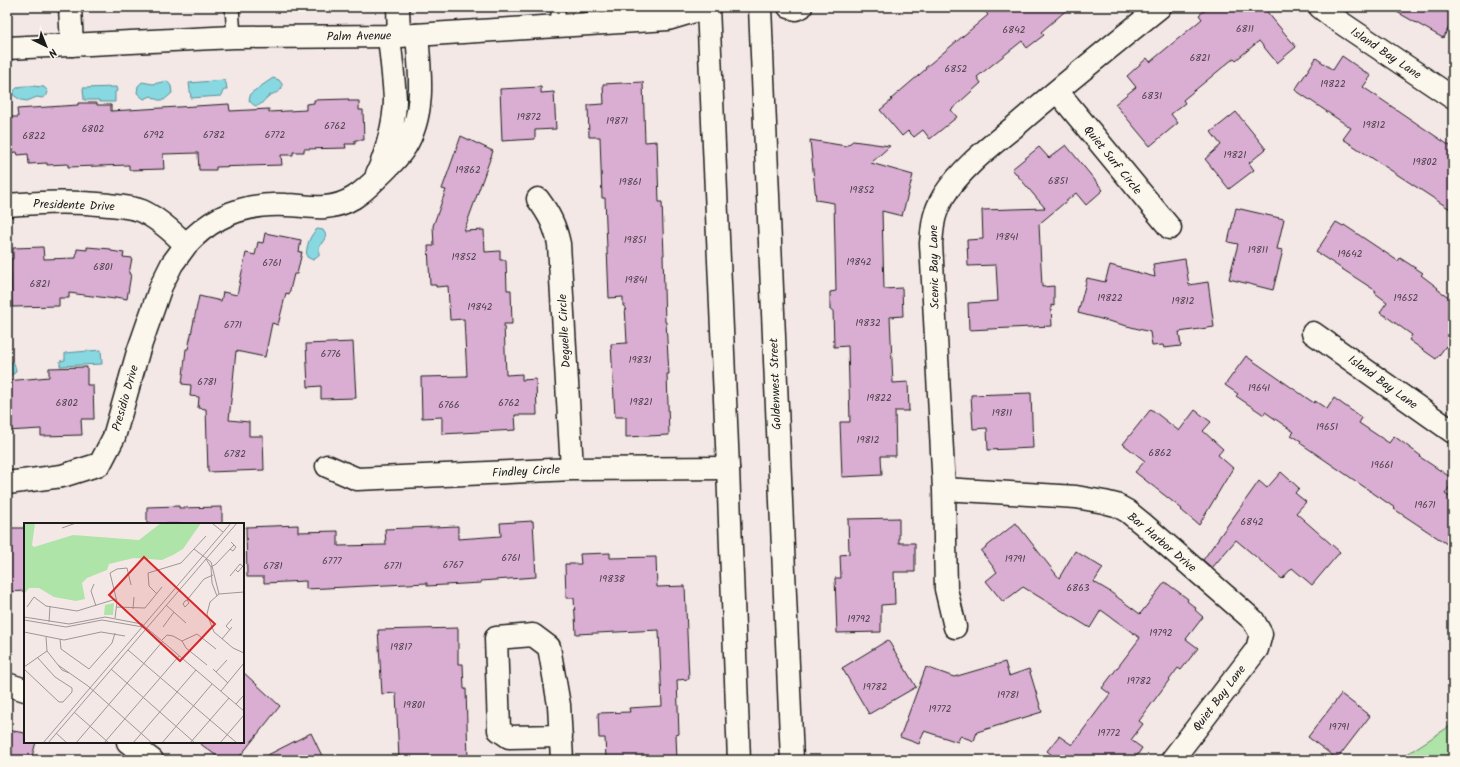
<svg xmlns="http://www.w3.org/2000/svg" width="1460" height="767" font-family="Kalam,sans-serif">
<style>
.green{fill:#aee4a7;stroke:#658062}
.water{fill:#87d8e1;stroke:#5c8d92}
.building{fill:#daaed2;stroke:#1c1c1c}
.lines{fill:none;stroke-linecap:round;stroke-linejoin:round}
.service-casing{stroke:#1c1c1c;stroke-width:16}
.minor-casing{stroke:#1c1c1c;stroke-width:25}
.tertiary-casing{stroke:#1c1c1c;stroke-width:25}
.secondary-casing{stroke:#1c1c1c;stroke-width:25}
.service{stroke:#fbf7ec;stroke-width:13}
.minor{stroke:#fbf7ec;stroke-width:22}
.tertiary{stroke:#fbf7ec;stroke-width:22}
.secondary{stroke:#fbf7ec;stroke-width:22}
.labels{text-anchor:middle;stroke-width:3.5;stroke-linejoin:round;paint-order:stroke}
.number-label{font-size:10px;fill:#4c404a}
.street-label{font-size:12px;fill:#1c1c1c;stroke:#fbf7ec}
.inset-road{fill:none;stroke:#9e9696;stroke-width:1}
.view{fill:#d62828;fill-opacity:0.15;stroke:#d62828;stroke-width:2}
.inset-edge{fill:none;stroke:#1c1c1c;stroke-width:2}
</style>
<rect width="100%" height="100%" fill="#f4e8e7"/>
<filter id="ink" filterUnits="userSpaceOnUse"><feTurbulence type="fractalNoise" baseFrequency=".025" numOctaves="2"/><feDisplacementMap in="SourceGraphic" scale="8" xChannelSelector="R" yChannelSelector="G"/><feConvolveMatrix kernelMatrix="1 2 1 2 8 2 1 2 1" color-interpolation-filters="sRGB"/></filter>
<g filter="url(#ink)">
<path class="green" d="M1453,724V760H1398Z"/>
<path class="water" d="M273,78L279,80L282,84V88C278,94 275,92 269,96C262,101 258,113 249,100L251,93Z
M224,80L226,83L227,89L223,91L221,96L191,98L189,83Z
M167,81L171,86L172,93L164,100H158L151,96L144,99L139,95L137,93L138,86L142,82L153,84Z
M32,86L44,87L48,91L47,95L42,98L37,97L27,101L21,100L13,95C14,85 24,86 32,86Z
M116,87L117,91L115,92V102H100L99,100H84L83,88Z
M317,229L323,230L326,235L324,240L319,247V256L313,260L307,257C305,248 310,235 317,229Z
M101,350L102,364L60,366V361L65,360V353Z
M7,361L14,363L16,370L15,373L7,377Z"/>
<path class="building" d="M982,7H1070L1041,32L1044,35L1027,48L1022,41L977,77L981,83L951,110L957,117L930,139L923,130L914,137L908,131L902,136L880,110L892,100L891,99L926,69L925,68L988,15Z
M1209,7H1263L1296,47L1277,63L1259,41L1236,60L1234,58L1183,100L1185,103L1171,114L1178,123L1150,146L1115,104L1136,87L1127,76L1147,58L1150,62L1202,19L1199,15Z
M1388,7H1453V20L1443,38Z
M1342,56L1371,76L1363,87L1453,148V211L1343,139L1351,128L1295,90L1316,58L1333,70Z
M643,82L645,142L657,141L659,202H662L664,255H663L665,322H666L669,374H667L669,435L626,437V417H615L611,344L627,343L625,306H623V297L609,298L605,198H602L600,137H589L588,105L604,104L603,84Z
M541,87V93L554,92L556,129L535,130V139L502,141L500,89Z
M349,99L348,101H359V110H363L364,140H355V144H345L346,148L304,149V152H293V155H281L282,165L216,167V170H199L198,153L163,154L164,169L129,170V165L68,167V164L47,165V163L29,164L28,154L18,155L17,152L7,153V117H18L17,109L78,105V103H97V105H111V111L229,104L230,111L269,109V112L306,110V104L314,103V100Z
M1236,112L1266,149L1249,163L1254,170L1229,189L1205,159L1221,145L1211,132Z
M461,136L493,151L464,231L484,230L485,252L500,251V260H506L507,290H511L512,324H504L506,375L522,374V380L536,379L537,415H515L516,430L442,434V417L422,418L421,377L467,376L464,319L450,320L448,286L436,287V285H430L428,246H434L433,226L446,190L442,189Z
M810,140L846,146L853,141L890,146L871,163L913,175L902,216L882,211L884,289L902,288L903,316L890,317L893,383L908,382L909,411H895L896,456H881L882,475L842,477L840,422H850L848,346L834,347L833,310H830V292L836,291L834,203L816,200Z
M1066,145L1103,190L1086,205L1076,193L1039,224L1042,287L1054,286V306L1051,305L1052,326L969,330L968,303L998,301L996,265L968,266L967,240L983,239L982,210L1045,208L1012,169L1039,147L1049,158Z
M1236,208L1284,219L1277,249L1283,250L1273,290L1229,279L1238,244L1228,242Z
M1336,222L1343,226L1344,225L1398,261L1400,258L1423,273L1421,275L1438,288L1437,289L1453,300V351L1446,346L1436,359L1409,340L1412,335L1380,312L1387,302L1375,293L1376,291L1316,252Z
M265,233L301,240L299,252H302L297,274H294L289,294L286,293L278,325L272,323L265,357L236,351L229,420L249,422V436H263L264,470L208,472L206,409L198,408L199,397L190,396L191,385L182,384L186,349H188L199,296L221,301L223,292L237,295L246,253L255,255L258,242L263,243Z
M43,247L44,259L76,258L77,249L87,250V247L111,249V251L124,253L123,257L132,258L129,274H131L127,299L115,297V299L69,293V298H59V306L12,307L11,259H13V248Z
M1185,259L1189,285L1208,282L1214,327L1179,332L1181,346L1164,348L1163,345L1152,346L1150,332L1078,313L1087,278L1105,282L1110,265L1155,277L1153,264Z
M353,342L356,398L321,399V386L308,387L306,344Z
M1246,356L1314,403L1315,401L1327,409L1334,398L1362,418L1359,423L1389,443L1394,436L1421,456L1420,457L1453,479V482L1445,494L1453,499V548L1394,509L1395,508L1300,443L1301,441L1291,435L1294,432L1265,412L1264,415L1236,396L1238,394L1225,385Z
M87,367V385H93L94,419H81L82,435L41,436V429L7,431V381L49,377V368Z
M1031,393L1033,448L988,450L987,428L973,429L971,395Z
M1151,409L1179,431L1195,410L1211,422L1203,431L1223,449L1218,455L1233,468L1199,525L1181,510L1182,509L1135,472L1145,461L1123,444Z
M1281,472L1299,488L1295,493L1306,502L1296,513L1340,552L1312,585L1292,568L1282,579L1236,540L1212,568L1203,560L1259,481L1267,488Z
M179,506V508L222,507V524H147V507Z
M899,518V543H915V572H894L895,604L881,605V632L837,633L835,578H841L840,555L849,554L848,519Z
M533,521L536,577L481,581V583L427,586V583L306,589V581L264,583V577H247L246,527L298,525V532L338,531V546L386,545L385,529L458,526V539L501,536L500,523Z
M1016,523L1059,578L1075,551L1103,568L1094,582L1109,591L1140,614L1165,582L1188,599L1187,601L1196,608L1195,610L1203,617L1186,639L1198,648L1181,670L1178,668L1139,721L1143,724L1131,740L1142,748L1134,760H1058L1047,751L1059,736L1072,745L1110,694L1102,688L1140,638L1101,610L1090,628L1023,587L1003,602L986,581L997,572L981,551Z
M7,528H25V591L7,592Z
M610,553V558L656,557L657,587L685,586L689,679L677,680L679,734L676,735L677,760H642V758L606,759L605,738H599L598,713L630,712L629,708L662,706L659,630L576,634L574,598H566L565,564H581L580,554Z
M458,628V664H463L464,689H466L468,760H399L396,693L382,694L378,630Z
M888,640L916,687L869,714L842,668Z
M1005,662L1009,676L1029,669L1042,712L977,732L974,741L960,736L958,742L924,731L919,744L900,737L926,667L954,677Z
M243,672L280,706L237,760H222L198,742H243Z
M1341,694L1370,716L1337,759L1308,737Z
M7,730L25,733V742H36L31,760H7Z
M311,733L324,760H258Z"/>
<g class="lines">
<defs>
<path id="service" d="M232,7L234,37
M558,7V25"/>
<path id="minor" d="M70,7L72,45
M398,7L399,36
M1320,7L1334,18L1453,98
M1057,91L1170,228
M377,174C386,155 395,121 395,100C394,79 391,57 389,36
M538,199C549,214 555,225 559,244L572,469
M7,205C41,202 75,201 109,205C120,206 132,207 142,211C159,219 173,232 186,245C213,215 247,203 286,205C299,205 312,208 325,207C348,205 361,194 377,178C386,169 398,159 405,147C426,113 420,72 417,35
M1313,333L1453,432
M327,466L357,479L572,469L728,468
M7,483L62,476L100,464L114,437L138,352L161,286L172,264L186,245
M944,489L1076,497L1104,502L1116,505L1127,511L1143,524L1253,620L1261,634L1257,649L1172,760
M955,627L946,589L944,489L931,243C933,224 933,214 943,197C962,167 992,145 1019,123C1065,83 1113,45 1160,7
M7,684L25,690
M561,736L509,737L499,730L496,638L533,635L549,647L559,705L562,760
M128,742L152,760"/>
<path id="tertiary" d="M789,7L796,9L801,7
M7,48L234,37L399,36L668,19L708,7"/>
<path id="secondary" d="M708,7L728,468L739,760
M760,7L792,760"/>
</defs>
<use href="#service" class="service-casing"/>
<use href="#minor" class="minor-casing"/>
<use href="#tertiary" class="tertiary-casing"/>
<use href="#secondary" class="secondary-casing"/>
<use href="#service" class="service"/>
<use href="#minor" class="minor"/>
<use href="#tertiary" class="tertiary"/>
<use href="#secondary" class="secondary"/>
</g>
</g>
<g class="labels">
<g class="number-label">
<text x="1245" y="32">6811</text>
<text x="1014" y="33">6842</text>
<text x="1200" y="61">6821</text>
<text x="956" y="72">6852</text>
<text x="1333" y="87">19822</text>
<text x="1152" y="99">6831</text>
<text x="529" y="120">19872</text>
<text x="617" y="124">19871</text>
<text x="1374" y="128">19812</text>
<text x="335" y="129">6762</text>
<text x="93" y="132">6802</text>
<text x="154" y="138">6792</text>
<text x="214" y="138">6782</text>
<text x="275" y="138">6772</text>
<text x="34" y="139">6822</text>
<text x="1235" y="158">19821</text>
<text x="1425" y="165">19802</text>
<text x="468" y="173">19862</text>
<text x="1058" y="184">6851</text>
<text x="630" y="185">19861</text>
<text x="862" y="193">19852</text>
<text x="1007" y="240">19841</text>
<text x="635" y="243">19851</text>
<text x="1258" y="253">19811</text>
<text x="1350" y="257">19642</text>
<text x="464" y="260">19852</text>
<text x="859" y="265">19842</text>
<text x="272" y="266">6761</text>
<text x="103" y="270">6801</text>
<text x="636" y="283">19841</text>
<text x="40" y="287">6821</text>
<text x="1110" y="301">19822</text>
<text x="1406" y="301">19652</text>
<text x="1183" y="304">19812</text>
<text x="480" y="310">19842</text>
<text x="868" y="326">19832</text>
<text x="233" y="328">6771</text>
<text x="331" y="357">6776</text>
<text x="640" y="363">19831</text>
<text x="207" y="385">6781</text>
<text x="1259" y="391">19641</text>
<text x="879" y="401">19822</text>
<text x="641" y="405">19821</text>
<text x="67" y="406">6802</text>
<text x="509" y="406">6762</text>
<text x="449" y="408">6766</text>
<text x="1002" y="416">19811</text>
<text x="1327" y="430">19651</text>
<text x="868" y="443">19812</text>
<text x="1160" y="456">6862</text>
<text x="235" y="457">6782</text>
<text x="1382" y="468">19661</text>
<text x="1425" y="508">19671</text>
<text x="1252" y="525">6842</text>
<text x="511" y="561">6761</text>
<text x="1015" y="562">19791</text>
<text x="332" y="564">6777</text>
<text x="453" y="568">6767</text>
<text x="273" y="569">6781</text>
<text x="393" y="569">6771</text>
<text x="612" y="582">19838</text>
<text x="1078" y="591">6863</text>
<text x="859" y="622">19792</text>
<text x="1161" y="636">19792</text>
<text x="401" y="650">19817</text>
<text x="1139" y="684">19782</text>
<text x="875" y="690">19782</text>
<text x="1008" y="698">19781</text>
<text x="414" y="708">19801</text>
<text x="940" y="712">19772</text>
<text x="1339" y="730">19791</text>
<text x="1109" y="736">19772</text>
</g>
<g class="street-label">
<text transform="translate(359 36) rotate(-1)" y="4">Palm Avenue</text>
<text transform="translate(1386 53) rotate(34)" y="4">Island Bay Lane</text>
<text transform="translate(1113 160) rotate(51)" y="4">Quiet Surf Circle</text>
<text transform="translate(74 205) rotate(2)" y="4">Presidente Drive</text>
<text transform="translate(934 267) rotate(-91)" y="4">Scenic Bay Lane</text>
<text transform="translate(564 331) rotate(-93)" y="4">Deguelle Circle</text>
<text transform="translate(1383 382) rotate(36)" y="4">Island Bay Lane</text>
<text transform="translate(775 384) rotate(-92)" y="4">Goldenwest Street</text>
<text transform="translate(125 398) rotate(-74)" y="4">Presidio Drive</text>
<text transform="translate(526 471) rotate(-3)" y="4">Findley Circle</text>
<text transform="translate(1162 542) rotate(40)" y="4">Bar Harbor Drive</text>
<text transform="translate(1219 698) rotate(-53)" y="4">Quiet Bay Lane</text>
</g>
</g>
<g transform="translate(24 523)">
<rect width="220" height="220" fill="#f4e8e7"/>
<path d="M0,0H11L8,22L10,24L49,12L115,17L137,0H177L159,26L149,32L138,37L110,35L85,41L83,47L63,55L58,60L61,76L52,78L30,74L15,65H5L0,71ZM90,80L89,92H80L81,82Z" fill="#aee4a7"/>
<path class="inset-road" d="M189,1L199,9M38,5L52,0M170,26L187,39L195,71M206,26L209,28L212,24L207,19M182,36L187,44L188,60L193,73M187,44L192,41L210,22M211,46L214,49L219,43M206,53L216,41L220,44M70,61L67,68L72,83M220,69L195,71L186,79L183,91L190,109L209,125L220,130M133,71L125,63L124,50L157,40L182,13M163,77L165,80L161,84L159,81L161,78L163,77L180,56L189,52M142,82L162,100M3,84L10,74L22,83L53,88L92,76M92,84L121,85L138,64M109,86L110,74M0,94L45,101L81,94L118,101L220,188M91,95L93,79L86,50L93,46L103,45L107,62M0,97L42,104L78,97L119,104M25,99L26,83M139,104L150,89M206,107L202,103L208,96M0,109L40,117L77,109L101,113M22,114L23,128L38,147L45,150M36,116L37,126L65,146L88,120L91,110M198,116L208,104M138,117L143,112L149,113L158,118L162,125L183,142M158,118L173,111L192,126M104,127L213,220M34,142L64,163L128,220M0,144L23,128M0,146L35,179H39L48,169V165L31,154L13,134M87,146L171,220M189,146L204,160M192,149L203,137M197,168L220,140M212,181L220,172M50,189L85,220M32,210L43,220M19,220L207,0M24,220L213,0M52,220L139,118M80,220L155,133M109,220L172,147M138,220L188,161M166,220L205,175M196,220L220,192"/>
<path class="view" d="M120,34L191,101L156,138L85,72Z"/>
<rect width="220" height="220" class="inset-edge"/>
</g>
<rect width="1460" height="767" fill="none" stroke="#fbf7ec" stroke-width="24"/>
<rect x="12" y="12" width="1436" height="743" fill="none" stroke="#1c1c1c" stroke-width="1.5" filter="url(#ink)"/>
<g transform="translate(46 46) rotate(137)" stroke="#fbf7ec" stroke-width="3" paint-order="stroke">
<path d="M0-3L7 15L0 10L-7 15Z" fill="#1c1c1c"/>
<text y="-6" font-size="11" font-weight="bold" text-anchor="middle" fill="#1c1c1c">N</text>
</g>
</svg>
